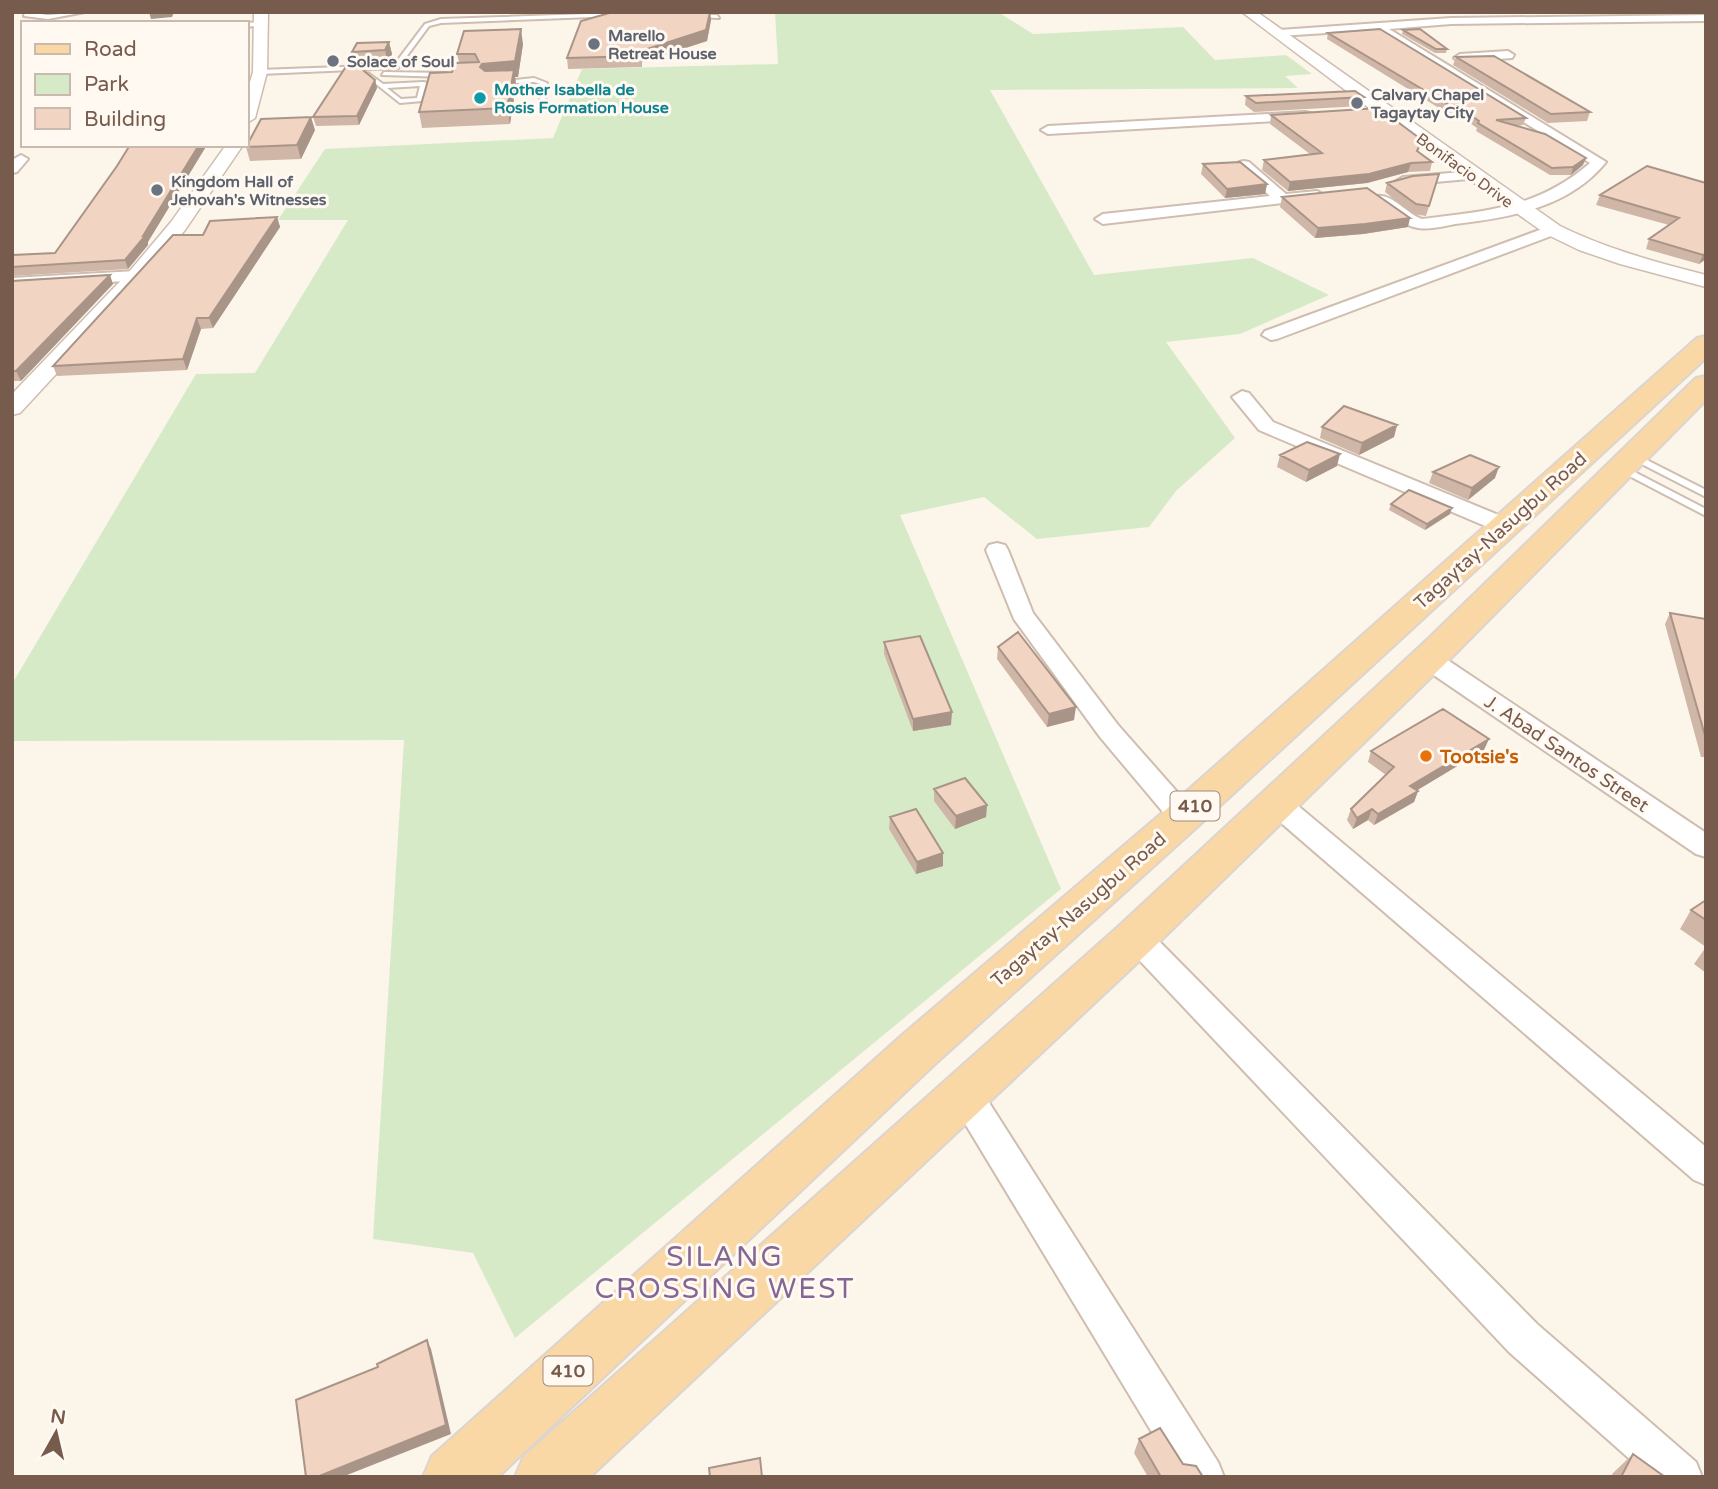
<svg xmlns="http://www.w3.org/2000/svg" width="1718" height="1489" font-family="'Varela Round',sans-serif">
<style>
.green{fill:#d7eac8}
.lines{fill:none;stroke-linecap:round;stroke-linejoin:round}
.service-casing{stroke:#cfbdaf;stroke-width:4}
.minor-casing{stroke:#cfbdaf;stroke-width:4}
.tertiary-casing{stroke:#cfbdaf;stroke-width:3}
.primary-casing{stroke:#dcd4d1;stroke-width:4}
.service{fill:#fff;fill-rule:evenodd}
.minor{fill:#fff;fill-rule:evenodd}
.tertiary{fill:#fff;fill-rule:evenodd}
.primary{fill:#f9d8a5;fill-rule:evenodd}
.wall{fill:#cfb6a7}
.shaded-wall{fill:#a99488}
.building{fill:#f1d4c2;stroke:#a99488;stroke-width:2}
.worship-dot{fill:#6b7280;stroke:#fff9f1;stroke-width:2.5}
.culture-dot{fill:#0f9aa8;stroke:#fff9f1;stroke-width:2.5}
.food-dot{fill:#e8710a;stroke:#fff9f1;stroke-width:2.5}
.labels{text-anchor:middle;stroke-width:6;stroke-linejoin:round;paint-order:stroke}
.far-worship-label{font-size:16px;font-weight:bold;fill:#5b616d;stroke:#fff9f1;text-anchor:start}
.far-culture-label{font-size:16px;font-weight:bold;fill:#0d838f;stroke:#fff9f1;text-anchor:start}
.far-street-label{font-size:16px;fill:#775b4d;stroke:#fff9f1}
.shield{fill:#fff9f1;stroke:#a08a7e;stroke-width:2}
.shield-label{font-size:18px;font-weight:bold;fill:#775b4d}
.street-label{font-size:19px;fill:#775b4d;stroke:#fff9f1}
.food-label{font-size:19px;font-weight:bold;fill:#c56008;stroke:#fff9f1;text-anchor:start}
.near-quarter-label{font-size:28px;letter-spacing:2px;fill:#836693;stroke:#fff9f1}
</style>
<rect width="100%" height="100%" fill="#fcf5ea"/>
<path class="green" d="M775,12H998L1033,34L1183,27L1215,60L1286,55L1312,74L1285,76L1298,88L990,90L1094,275L1253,258L1329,295L1240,334L1166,342L1235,438L1176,491L1149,527L1037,539L984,497L900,515L1061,889L515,1338L473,1253L373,1239L404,740L12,741V684L196,374L255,373L348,220H278L325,149L553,138L582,69L778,64Z"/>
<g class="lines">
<defs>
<path id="service" d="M25,12L48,15L85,12L48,19L24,16Z
M616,13L618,16L441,23L429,26L398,68L260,74L257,72L260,70L394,65L425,24L441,19Z
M717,15L719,18L693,17L696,15Z
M260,22L262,25L247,27V23Z
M384,72L446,73L449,75L446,77L382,75Z
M368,73L383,84L423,82L435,84L426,86L422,101L400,103L366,76ZM420,86L417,98L401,99L387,88Z
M534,78L547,83L545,106L540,105L541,84L534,82L499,84L496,82Z
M1633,453L1706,490V497L1630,458V454Z
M1621,465L1706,509V516L1618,470L1616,468Z"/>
<path id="minor" d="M1706,15V21L1451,24L1389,29L1606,162C1570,207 1510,218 1455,224C1444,226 1429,230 1418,228C1402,225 1384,212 1374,199L1376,196C1392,193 1407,214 1422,219C1488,211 1538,208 1590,163L1374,30L1279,36L1273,33L1279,30L1451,18Z
M1508,51L1514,55L1512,58L1460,62L1454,58L1460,54Z
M1305,112L1310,113V119L1048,134L1041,130L1048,126Z
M21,155L28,159L17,172L12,173V160Z
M1244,161L1249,162L1286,194L1317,191L1324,195L1317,199L1103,224L1095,219L1103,214L1270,196L1239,168V162Z
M1474,171L1479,172L1481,175L1479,178L1403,185L1396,181L1403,177Z
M1553,225L1559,227L1561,230L1559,233L1277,339L1271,340L1262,335L1265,331Z
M136,271L144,276L142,280L12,288V278Z
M1242,391L1249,393L1273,422L1513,521L1516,526L1513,531H1497L1259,430L1232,397Z
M997,543L1005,545L1008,550L1033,613L1118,725L1193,810L1197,817L1193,824L1183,827L1173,824L1100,737L1014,619L986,550L989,545Z
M1428,651L1437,653L1706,833V857L1696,854L1419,665L1416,659L1419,653Z
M1275,792L1285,795L1706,1147V1185L1694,1180L1265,809L1261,802L1265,795Z
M1136,925L1147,929L1537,1324L1696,1462L1702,1477H1650L1509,1352L1125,945L1121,937L1125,929Z
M964,1077L976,1082L1218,1462L1224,1477H1179L952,1102L947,1092L952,1082Z"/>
<path id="tertiary" d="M254,12H268L267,72L255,118L247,123V92L253,72Z
M1242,12H1257L1560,226C1607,249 1655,262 1706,275V287L1620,264L1579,250L1546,234L1377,114Z
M226,145H243L185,230L143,280L20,413L12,415V394L129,272L171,222Z"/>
<path id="primary" d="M1706,336V358L1197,827L935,1064L498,1477H423L432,1456L901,1036L1169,807L1697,338Z
M1706,376V400L1455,654L1152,949L590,1477H515L524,1456L1120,925L1429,638L1696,378Z"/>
</defs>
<use href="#service" class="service-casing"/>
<use href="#minor" class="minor-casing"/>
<use href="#tertiary" class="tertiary-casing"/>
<use href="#primary" class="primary-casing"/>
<use href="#service" class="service"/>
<use href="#minor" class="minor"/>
<use href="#tertiary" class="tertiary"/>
<use href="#primary" class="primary"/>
</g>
<path class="wall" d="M613,12H713L710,13L711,20L707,41L642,62V67L568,69L567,58Z
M1403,30L1447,49L1446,53H1435L1402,34Z
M1328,33L1526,118L1523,125L1516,126L1583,165L1571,175H1550L1476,131L1477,128L1454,112L1447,113L1327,39Z
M389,42L392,54L388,63L354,64L352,52Z
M523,44L518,77H515L516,85L510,124L422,128L419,112L452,72L459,62L457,54Z
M1456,57L1590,112L1587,121L1548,123L1453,65Z
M365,72L375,80L377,88L359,125L316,126L313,117Z
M1246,96L1364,97L1362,106L1254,112L1245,105Z
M1271,115L1422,140L1418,152L1432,162L1430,171L1408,172L1367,183L1288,191L1262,170L1264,160L1310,154L1270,124Z
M315,130L301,159L250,161L246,147Z
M1203,164L1267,184L1265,194L1225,198L1201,174Z
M117,166L148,245L128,269L12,276V256L55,253Z
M1647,166L1706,259L1699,264L1646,249L1649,239L1669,225L1596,205L1600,195Z
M1439,174L1426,216L1413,214L1385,192L1387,183Z
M1282,197L1408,227L1363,234L1315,238L1280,207Z
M277,217L280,227L213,328L201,329L187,370L57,376L53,366L203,235Z
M12,281L113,284L21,381H12Z
M1397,425L1394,437L1359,455L1320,438L1322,427Z
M1280,455L1337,466L1306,482L1277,467Z
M1433,472L1495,478L1468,500L1429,483Z
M1391,504L1450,514L1425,530L1389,510Z
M1670,613L1706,619V757H1701L1665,624Z
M884,642L951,725L913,731L884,654Z
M998,647L1074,720L1047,727L997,659Z
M1484,750L1417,790L1418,791L1414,802L1374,825L1368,820L1353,829L1347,820L1351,809L1386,775L1368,762L1371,751Z
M934,789L987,805L986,817L955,829L934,801Z
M890,817L943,866L916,874L889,829Z
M1706,900V973L1694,964L1706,947L1680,929L1691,910Z
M1139,1439L1183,1464L1203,1477H1148L1134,1453Z
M1633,1454L1665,1477H1611L1613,1473Z"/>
<path class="shaded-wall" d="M149,12H174L172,17L151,19Z
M710,12L711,20L707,41L642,62V67L641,51Z
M521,29L523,44L518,77H515L516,85L510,124L507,108L485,79L480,67Z
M389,42L392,54L388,63L385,50Z
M248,51L250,58L247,65V52Z
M375,80L377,88L359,125L357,116Z
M311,117L315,130L301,159L297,145Z
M199,145H207L148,242V245L128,269L125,260L143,236Z
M1586,158L1583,165L1571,175L1573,167Z
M1411,163L1408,172L1367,183L1288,191L1290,182Z
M1267,184L1265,194L1225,198L1227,189Z
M277,217L280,227L213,328L209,318Z
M1410,218L1408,227L1363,234L1315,238L1318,228Z
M1706,253V259L1699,264L1703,255Z
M110,275L113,284L21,381L16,371Z
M197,318L201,329L187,370L183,359Z
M1397,425L1394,437L1359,455L1362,443Z
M1340,454L1337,466L1306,482L1309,470Z
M1499,467L1495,478L1468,500L1472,488Z
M1452,508L1450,514L1425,530L1427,524Z
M1076,707L1074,720L1047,727L1049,714Z
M952,712L951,725L913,731V719Z
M1489,739L1484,750L1406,797L1410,786Z
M1418,791L1414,802L1374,825L1378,814Z
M987,805L986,817L955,829L956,816Z
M1372,809L1368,820L1353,829L1357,818Z
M943,853V866L916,874L917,862Z
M427,1340L431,1349L451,1434L342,1477H317Z"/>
<path class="building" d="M613,12H710L706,30L641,51V56L567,58L581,21Z
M521,29L515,61L482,64L480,67L485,71L514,70L507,108L419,112L430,73L452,72L455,63L479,62L475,54H457L464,31Z
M1380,29L1526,118L1496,120L1545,134L1586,158L1573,167L1552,168L1478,123L1479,121L1456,105H1449L1328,33Z
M1420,29L1447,49H1436L1403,30Z
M389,42L385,50L352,52L357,43Z
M1494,56L1590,112L1551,114L1456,57Z
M364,64L363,70L375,80L357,116L313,117L347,65Z
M1355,91L1364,97L1256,103L1246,96Z
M1379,108L1422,140L1417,151L1432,162L1411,163L1369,174L1290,182L1264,160L1322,153L1271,115Z
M311,117L297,145L246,147L261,119Z
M130,145H199L143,236H145L125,260L12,267L13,255L55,253L117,166Z
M1240,162L1267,184L1227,189L1203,164Z
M1647,166L1706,183V253L1703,255L1649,239L1679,218L1600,195Z
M1439,174L1429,206L1416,204L1387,183L1413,176Z
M1367,188L1410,218L1365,224L1318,228L1282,197Z
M277,217L209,318H197L183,359L53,366L173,235H203L210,221Z
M110,275L16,371H12V281Z
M1344,406L1397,425L1362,443L1322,427Z
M1307,442L1340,454L1309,470L1280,455Z
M1470,455L1499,467L1472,488L1433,472Z
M1409,490L1452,508L1427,524L1391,504Z
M1670,613L1706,619V739Z
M1018,632L1076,707L1049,714L998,647Z
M920,636L952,712L913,719L884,642Z
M1443,709L1489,739L1410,786L1418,791L1378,814L1372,809L1357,818L1351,809L1394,767L1371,751Z
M965,778L987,805L956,816L934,789Z
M916,809L943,853L917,862L890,817Z
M1706,900V920L1691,910Z
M427,1340L446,1425L317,1477H306L296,1400L378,1367L377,1364Z
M1160,1428L1183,1464L1196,1466L1203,1477H1161L1139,1439Z
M1633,1454L1665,1477H1621Z
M760,1458L762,1477H710L709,1468Z"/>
<g class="worship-dot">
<circle cx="594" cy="44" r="7"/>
<circle cx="333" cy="61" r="7"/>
<circle cx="1357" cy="103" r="7"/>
<circle cx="157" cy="190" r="7"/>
</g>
<circle class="culture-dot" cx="480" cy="98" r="7"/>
<circle class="food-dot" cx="1426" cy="756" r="7"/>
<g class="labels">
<g class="far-worship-label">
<text x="608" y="41">Marello<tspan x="608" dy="18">Retreat House</tspan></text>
<text x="347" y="67">Solace of Soul</text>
<text x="1371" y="100">Calvary Chapel<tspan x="1371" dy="18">Tagaytay City</tspan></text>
<text x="171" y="187">Kingdom Hall of<tspan x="171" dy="18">Jehovah's Witnesses</tspan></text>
</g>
<g class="far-culture-label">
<text x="494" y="95">Mother Isabella de<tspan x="494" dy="18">Rosis Formation House</tspan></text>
</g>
<g class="far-street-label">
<text transform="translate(1465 170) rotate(36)" y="6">Bonifacio Drive</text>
</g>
<g class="shield">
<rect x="1170.5" y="791.5" width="49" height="29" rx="5"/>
<rect x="543.5" y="1356.5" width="49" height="29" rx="5"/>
</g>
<g class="shield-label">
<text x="1195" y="812">410</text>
<text x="568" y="1377">410</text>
</g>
<g class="street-label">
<text transform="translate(1500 530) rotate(-42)" y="7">Tagaytay-Nasugbu Road</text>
<text transform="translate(1567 753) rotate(34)" y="7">J. Abad Santos Street</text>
<text transform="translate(1078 909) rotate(-41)" y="7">Tagaytay-Nasugbu Road</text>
</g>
<g class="food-label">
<text x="1440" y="763">Tootsie's</text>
</g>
<g class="near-quarter-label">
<text x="725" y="1266">SILANG<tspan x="725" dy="32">CROSSING WEST</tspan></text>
</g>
</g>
<rect width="1718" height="1489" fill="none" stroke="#775b4d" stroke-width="28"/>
<rect x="21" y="21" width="228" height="126" fill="#fff9f1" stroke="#c9baaf" stroke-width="2"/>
<rect x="35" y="44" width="35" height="10" fill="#f9d8a5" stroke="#c9baaf" stroke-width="2"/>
<text x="84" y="56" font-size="21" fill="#775b4d">Road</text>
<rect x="35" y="74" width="35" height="21" fill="#d7eac8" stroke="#c9baaf" stroke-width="2"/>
<text x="84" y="91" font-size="21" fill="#775b4d">Park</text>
<rect x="35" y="108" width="35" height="21" fill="#f1d4c2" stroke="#c9baaf" stroke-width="2"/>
<text x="84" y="126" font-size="21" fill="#775b4d">Building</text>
<g transform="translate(56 1433) rotate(8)" stroke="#fff9f1" stroke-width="5" paint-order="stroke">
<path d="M0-5L12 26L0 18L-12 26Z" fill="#775b4d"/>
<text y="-10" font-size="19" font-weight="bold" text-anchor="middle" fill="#775b4d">N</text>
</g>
</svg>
